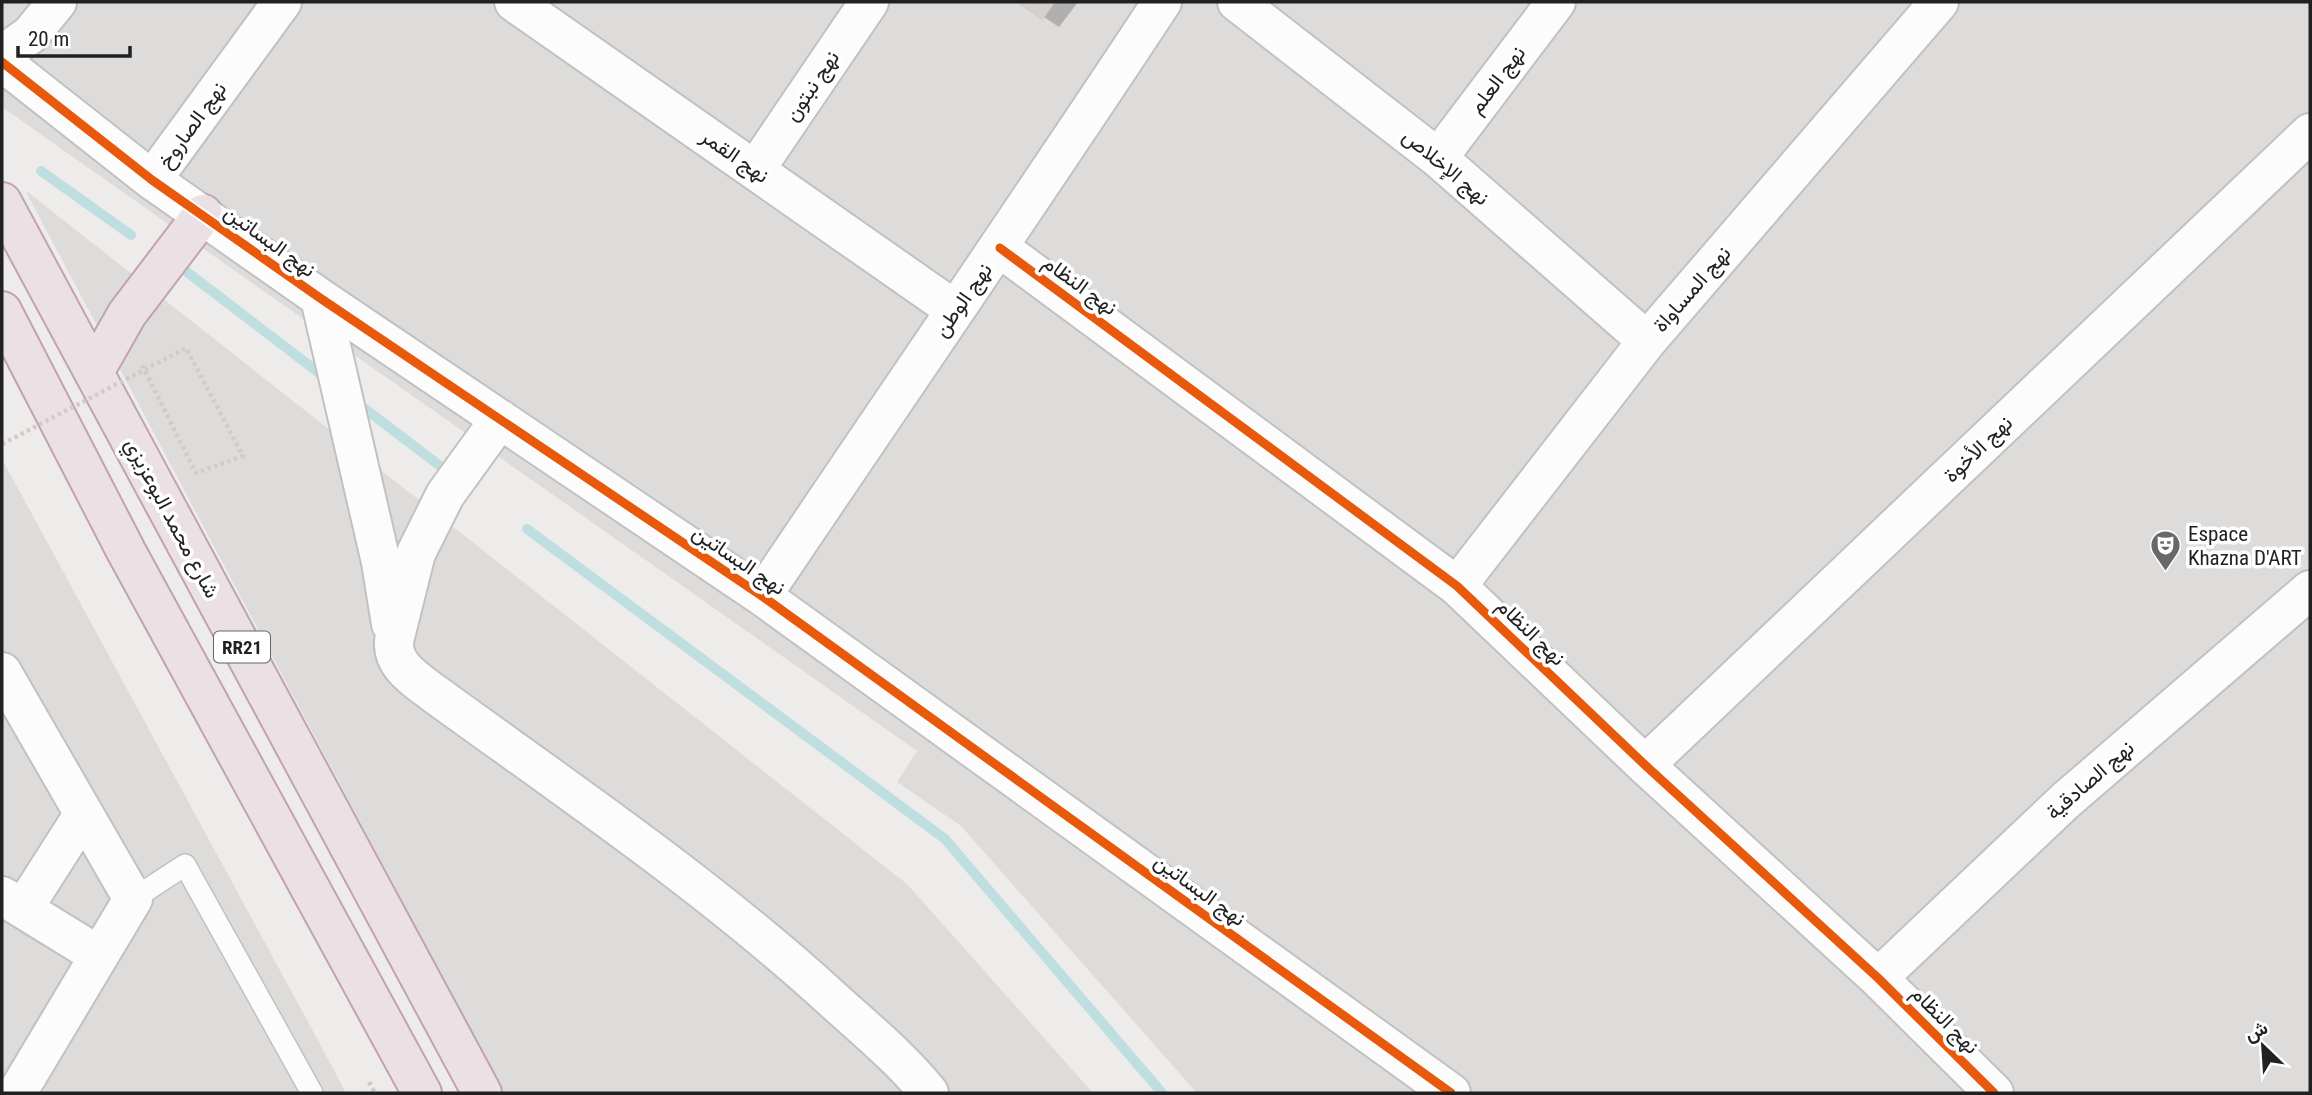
<svg xmlns="http://www.w3.org/2000/svg" width="2312" height="1095" font-family="'Roboto Condensed',Vazirmatn,sans-serif">
<style>
.residential{fill:#dedcdb}
.shadow{fill:#0003}
.lines{fill:none;stroke-linecap:round;stroke-linejoin:round}
.stream{stroke:#bfdee0;stroke-width:10}
.building{fill:#d3d0ce;stroke:#d2cecb;stroke-width:2}
.service-casing{stroke:#c2c1c0;stroke-width:24}
.minor-casing{stroke:#c2c1c0;stroke-width:42}
.motorway-casing{stroke:#c2a2b1;stroke-width:42}
.path{stroke:#d7c9c9;stroke-width:4.5;stroke-dasharray:3.5 3.5;stroke-linecap:butt}
.service{stroke:#fcfcfc;stroke-width:21}
.minor{stroke:#fcfcfc;stroke-width:38}
.motorway{stroke:#ebe1e4;stroke-width:38}
.path-bridge{stroke:#d7c9c9;stroke-width:4.5;stroke-dasharray:3.5 3.5;stroke-linecap:butt}
.cycleway-casing{stroke:#fff;stroke-width:13}
.cycleway{stroke:#e8590c;stroke-width:9}
.labels{text-anchor:middle;stroke-width:7;stroke-linejoin:round;paint-order:stroke}
.shield{fill:#fff;stroke:#646464;stroke-width:2}
.shield-label{font-size:19px;font-weight:bold;fill:#212121}
.street-label{font-size:21px;fill:#212121;stroke:#fff}
.poi-label{font-size:21px;fill:#212121;stroke:#fff;text-anchor:start}
</style>
<rect width="100%" height="100%" fill="#eeecea"/>
<path class="residential" d="M2,2H2310V1093H1197L961,826L897,782L917,751L2,107Z
M25,190L907,884L1093,1093H504Z
M2,459L320,1044L346,1093H2Z"/>
<path class="shadow" d="M1021,2H1078L1059,27Z"/>
<g class="lines">
<path class="stream" d="M41,171L131,235
M187,272L327,379
M356,402L452,475
M527,529L945,839L1162,1093"/>
</g>
<path class="building" d="M1018,2H1054L1042,19Z"/>
<g class="lines">
<defs>
<path id="service" d="M133,899L185,865L312,1093"/>
<path id="minor" d="M514,2L955,310
M1237,2L1438,158L1647,341
M5,53L31,34L57,2
M2,62L152,180L320,298L762,596L1451,1093
M1438,158L1556,2
M755,170L869,2
M152,180L282,2
M1000,248L1457,586L1645,765L1878,978L1994,1093
M320,298L381,562L391,624
M500,419L445,495L416,553L394,641C392,665 415,679 432,692C567,790 706,884 830,997C864,1028 900,1057 929,1093
M1457,586L1647,341L1939,2
M762,596C895,398 1031,201 1162,2
M2,672L133,899L17,1093
M1645,765L2310,133
M2,896L98,955
M23,909L83,815
M1878,978L2065,801L2310,590"/>
<path id="motorway" d="M2,202L482,1093
M2,311L126,551L422,1093
M94,372L127,314L203,214"/>
</defs>
<use href="#service" class="service-casing"/>
<use href="#minor" class="minor-casing"/>
<use href="#motorway" class="motorway-casing"/>
<path class="path" d="M142,365L196,473L243,456L186,348
M369,1082L375,1093"/>
<use href="#service" class="service"/>
<use href="#minor" class="minor"/>
<use href="#motorway" class="motorway"/>
<path class="path-bridge" d="M2,444L186,348"/>
<defs>
<path id="cycleway" d="M2,62L152,180L320,298L762,596L1451,1093
M1000,248L1457,586L1645,765L1878,978L1994,1093"/>
</defs>
<use href="#cycleway" class="cycleway-casing"/>
<use href="#cycleway" class="cycleway"/>
</g>
<defs>
<symbol id="theatre-pin" viewBox="-11 -11 22 30"><path d="M0 17L-7.5 6A9.5 9.5 0 1 1 7.5 6Z" fill="#696867" stroke="#fff"/><path d="M-5-5.5Q0-4 5-5.5V0Q5 5 0 6Q-5 5-5 0ZM-3.3-2.5H-1v1.5H-3.3ZM1-2.5H3.3v1.5H1ZM-2.8 1Q0 5.5 2.8 1Z" fill="#fff"/></symbol>
</defs>
<g fill-rule="evenodd">
<use href="#theatre-pin" x="2148" y="528" width="35" height="47"/>
</g>
<g class="labels">
<rect class="shield" x="214" y="631.5" width="56" height="31" rx="5"/>
<g class="shield-label">
<text x="242" y="654">RR21</text>
</g>
<g class="street-label">
<text transform="translate(1497 80) rotate(-53)" y="7">نهج العلم</text>
<text transform="translate(812 86) rotate(-56)" y="7">نهج نبتون</text>
<text transform="translate(192 125) rotate(-54)" y="7">نهج الصاروخ</text>
<text transform="translate(735 156) rotate(35)" y="7">نهج القمر</text>
<text transform="translate(1446 167) rotate(40)" y="7">نهج الإخلاص</text>
<text transform="translate(270 241) rotate(36)" y="7">نهج البساتين</text>
<text transform="translate(1080 285) rotate(36)" y="7">نهج النظام</text>
<text transform="translate(1692 289) rotate(-49)" y="7">نهج المساواة</text>
<text transform="translate(963 300) rotate(-55)" y="7">نهج الوطن</text>
<text transform="translate(1978 449) rotate(-44)" y="7">نهج الأخوة</text>
<text transform="translate(172 518) rotate(62)" y="7">شارع محمد البوعزيزي</text>
<text transform="translate(739 560) rotate(34)" y="7">نهج البساتين</text>
<text transform="translate(1531 632) rotate(44)" y="7">نهج النظام</text>
<text transform="translate(2090 780) rotate(-41)" y="7">نهج الصادقية</text>
<text transform="translate(1200 890) rotate(36)" y="7">نهج البساتين</text>
<text transform="translate(1945 1020) rotate(45)" y="7">نهج النظام</text>
</g>
<g class="poi-label">
<text x="2188" y="541">Espace<tspan x="2188" dy="24">Khazna D'ART</tspan></text>
</g>
</g>
<rect width="2312" height="1095" fill="none" stroke="#212121" stroke-width="7"/>
<g transform="translate(2263 1046) rotate(335)" stroke="#ffffff" stroke-width="5" paint-order="stroke">
<path d="M0-5L12 26L0 18L-12 26Z" fill="#212121"/>
<text y="-10" font-size="19" font-weight="bold" text-anchor="middle" fill="#212121">ش</text>
</g>
<path d="M18 46v10h112v-10" fill="none" stroke="#212121" stroke-width="3.5"/>
<text x="28" y="46" font-size="21" fill="#212121" stroke="#ffffff" stroke-width="5" paint-order="stroke">20 m</text>
</svg>
